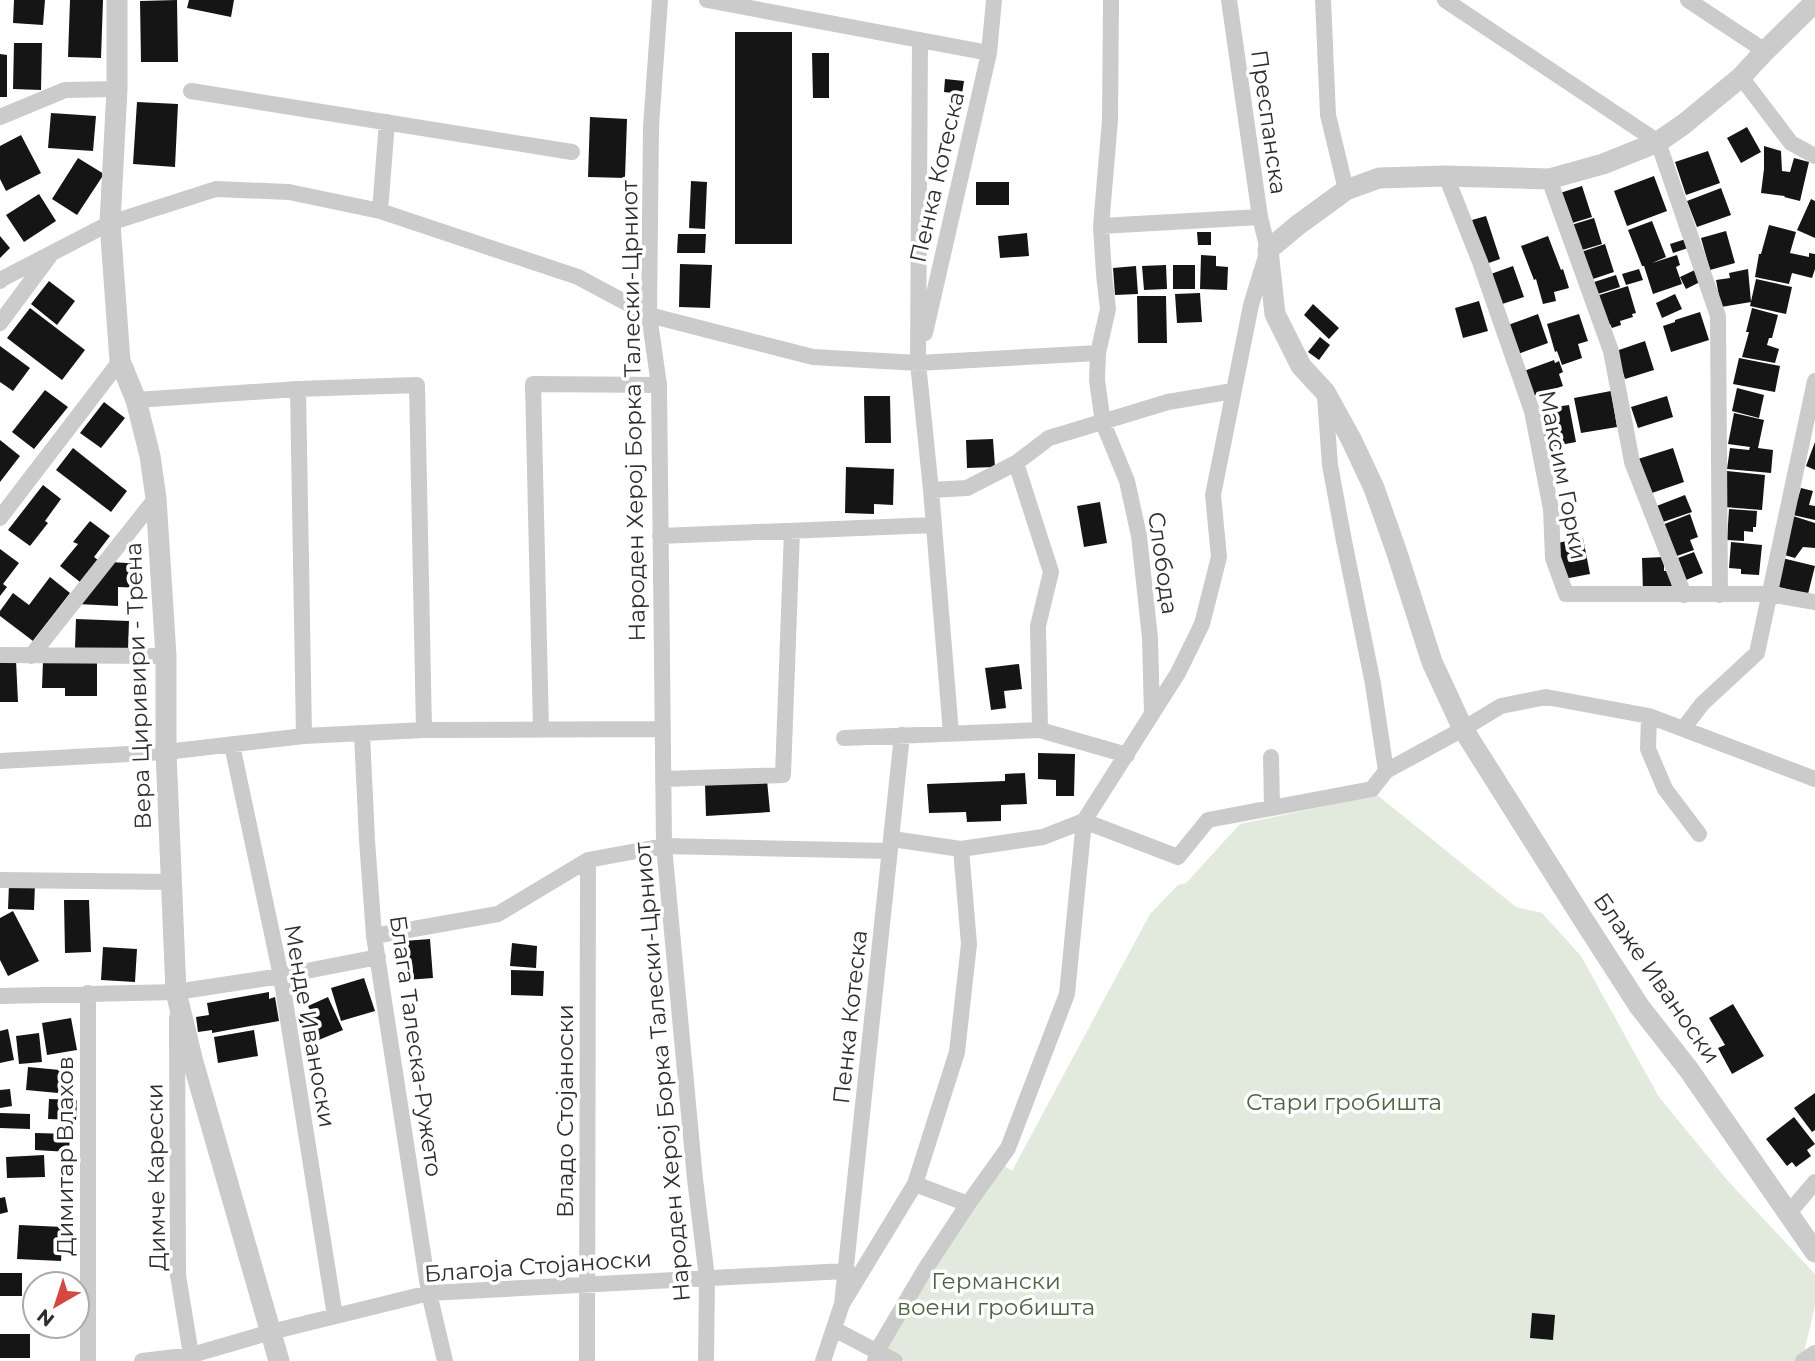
<svg xmlns="http://www.w3.org/2000/svg" width="1815" height="1361" font-family="Montserrat,sans-serif">
<style>
.green{fill:#e2eadd}
.building{fill:#151515}
.lines{fill:none;stroke-linecap:round;stroke-linejoin:round}
.minor{stroke:#cbcbcb;stroke-width:16}
.tertiary{stroke:#cbcbcb;stroke-width:21}
.labels{text-anchor:middle;stroke-width:7;stroke-linejoin:round;paint-order:stroke}
.street-label{font-size:23px;fill:#2e2e2e;stroke:#fff}
.park-label{font-size:23px;fill:#4c653f;stroke:#fff}
</style>
<rect width="100%" height="100%" fill="#fff"/>
<path class="green" d="M1377,795L1516,907L1542,913L1581,956L1659,1097L1728,1181L1815,1274V1306L1802,1361H905L884,1349L973,1204L1005,1166L1012,1171L1150,914L1178,885L1186,883L1240,824Z"/>
<path class="building" d="M14,0H45L43,25L13,23Z
M70,0H103L101,58L68,57Z
M177,0L178,62H141L140,1Z
M189,0H234L231,17L187,8Z
M735,32H792V244H735Z
M14,43H42L41,90L13,89Z
M812,53H829V98H813Z
M0,54L7,55V97H0Z
M945,79L964,81L962,94L944,92Z
M137,102L178,104L175,167L133,164Z
M51,113L96,116L93,151L48,148Z
M590,117L627,119L625,178L588,177Z
M1747,127L1761,152L1741,163L1727,138Z
M21,135L41,173L6,191L0,179V146Z
M1764,146L1781,151L1782,171L1790,172L1794,158L1809,162L1800,201L1784,197L1785,196L1761,193L1764,169Z
M1708,151L1720,183L1686,195L1675,162Z
M78,158L104,174L77,215L52,199Z
M1654,176L1667,211L1627,226L1614,191Z
M691,181L707,182L705,229L689,228Z
M976,182H1009V205H976Z
M1582,186L1592,217L1569,224L1560,193Z
M1721,188L1731,215L1697,227L1687,201Z
M39,194L56,221L24,242L6,215Z
M1811,199L1815,201V238L1797,230Z
M1486,216L1500,259L1486,264L1472,220Z
M1594,218L1602,244L1579,251L1571,225Z
M1652,221L1666,257L1652,263L1677,255L1680,265L1676,267L1682,284L1653,294L1644,266H1642L1628,230Z
M1769,225L1796,232L1790,253L1809,257V253L1815,254V269L1812,278L1792,273L1789,284L1755,277L1759,254H1761Z
M1726,231L1735,263L1710,270L1701,238Z
M1197,232H1211V245H1198Z
M1027,233L1029,256L1000,258L998,236Z
M678,234H706L705,253H677Z
M0,236L10,248L0,258Z
M1548,236L1561,270L1563,269L1569,288L1554,292L1556,301L1543,304L1536,279L1534,280L1521,246Z
M1689,238L1691,247L1673,253L1670,244Z
M1605,244L1614,272L1590,280L1581,252Z
M1201,255L1216,256V266L1228,267L1227,290L1200,289Z
M680,264L712,265L710,308L679,307Z
M1166,265L1167,289L1144,290L1142,266Z
M1173,265H1195V289H1173Z
M1136,266L1138,294L1115,295L1113,268Z
M1513,266L1524,297L1499,305L1488,275Z
M1699,268L1704,280L1686,289L1680,277Z
M1639,269L1643,280L1626,285L1622,274Z
M1748,269L1751,302L1721,307L1716,280L1730,278L1729,273Z
M1616,275L1620,287L1595,295L1591,283Z
M1756,279L1792,287L1786,314L1750,306Z
M49,281L75,301L57,325L31,304Z
M1628,286L1636,313L1632,314L1633,317L1620,321L1621,325L1612,328L1610,324L1606,326L1596,296Z
M1200,293L1202,322L1177,323L1175,294Z
M1675,294L1682,309L1662,318L1656,303Z
M1137,296H1166L1167,343H1138Z
M1479,301L1488,331L1463,338L1455,308Z
M1313,304L1339,328L1329,339L1304,315Z
M30,308L85,350L62,380L7,338Z
M1752,308L1778,315L1772,338H1769L1767,345L1779,349L1775,363L1742,357L1749,332H1746Z
M1700,312L1709,340L1671,352L1663,326L1675,322V320Z
M1538,314L1548,343L1518,354L1508,325Z
M1579,314L1588,341L1578,344L1582,358L1562,365L1557,351L1555,352L1547,324Z
M1320,337L1330,345L1319,360L1308,352Z
M1645,341L1654,370L1625,379L1616,351Z
M0,346L30,368L13,391L0,382Z
M1739,358L1780,366L1775,392L1733,384Z
M1554,360L1555,363L1559,361L1563,372L1559,374L1563,386L1533,396L1524,371Z
M1737,388L1764,395L1759,418L1732,411Z
M45,390L68,407L34,449L12,432Z
M1611,391L1617,427L1581,433L1574,398Z
M864,396H890L891,443H865Z
M1667,396L1673,417L1638,428L1631,407Z
M104,402L125,418L101,448L80,433Z
M1569,405L1576,442L1544,448L1538,416L1556,413L1555,407Z
M1734,413L1764,420L1758,448L1773,450L1771,473L1727,469L1730,448L1749,450L1750,447L1728,444Z
M993,439L995,467L967,468L966,440Z
M0,440L20,456L0,482Z
M1815,442V470L1806,466Z
M73,448L127,491L111,512L56,470Z
M1673,448L1684,482L1649,494L1638,459Z
M846,467L894,469L893,505L874,504V514L845,513Z
M1727,471L1765,475L1762,510L1724,507Z
M43,485L61,499L45,521L48,523L30,546L8,530Z
M1801,488L1813,491L1809,505L1815,506V520L1793,515Z
M1685,495L1692,512L1660,523L1654,507Z
M1100,502L1107,543L1084,547L1077,506Z
M1729,509L1757,511L1756,527H1753V532L1744,531V541L1727,540Z
M1690,514L1698,537L1690,540L1694,550L1674,557L1662,525Z
M1793,516L1815,523V548L1803,547L1795,558L1781,554Z
M90,521L110,536L94,557L98,560L80,582L60,566L78,544L73,542Z
M1583,538L1590,574L1564,579L1557,543Z
M1731,542L1762,545L1759,575L1741,574V569L1729,568Z
M0,549L19,563L3,584L7,587L0,596Z
M1694,552L1703,573L1686,580L1678,558Z
M1664,557V571L1672,570V591L1643,592L1642,558Z
M1782,558L1815,566L1808,594L1775,586Z
M111,562L142,564V588L118,587V606L77,604Z
M50,577L70,593L33,641L0,616V611L13,593L29,605Z
M76,619L129,621L128,650L75,648Z
M0,660H16L18,702H0Z
M43,661L97,662V696H65V688H42Z
M1019,664L1022,689L1004,691L1006,708L991,710L985,668Z
M1038,753L1075,754L1074,796H1056V780L1038,779Z
M1025,773L1027,804L1001,805V821L967,822L966,812L929,813L927,784L1005,781V774Z
M767,780L770,812L706,816L705,784Z
M9,884H35L34,910L8,909Z
M64,900H89L91,952L65,953Z
M13,911L39,961L8,976L0,960V918Z
M430,939L433,978L406,980L404,941Z
M512,943L537,946L536,968L510,966Z
M103,947L137,949L135,982L101,980Z
M511,970L544,971L543,996L511,995Z
M364,978L375,1011L341,1021L331,988Z
M269,992V999L275,997L279,1021L212,1033V1030L198,1032L196,1017L209,1015L207,1003Z
M328,997L343,1030L309,1044L298,1018L311,1012L308,1006Z
M1733,1004L1764,1056L1732,1074L1718,1048L1725,1045L1709,1018Z
M71,1018L77,1050L47,1055L42,1023Z
M8,1029L14,1060L0,1063V1031Z
M254,1030L258,1056L218,1063L214,1037Z
M39,1033L42,1062L19,1064L16,1036Z
M28,1067L60,1070L58,1093L26,1090Z
M10,1089L12,1106L0,1108V1090Z
M1815,1093V1130L1812,1132L1794,1108Z
M49,1099L77,1100L76,1120L48,1119Z
M0,1113L30,1114V1129L0,1128Z
M1794,1117L1815,1144L1807,1150L1811,1156L1796,1167L1792,1162L1787,1166L1766,1139Z
M35,1133L70,1134L69,1152L35,1150Z
M44,1155L45,1177L7,1178L6,1157Z
M5,1197L8,1212L0,1214V1198Z
M19,1225L63,1227L61,1261L17,1259Z
M0,1273H22V1296H0Z
M32,1300H35V1326H67V1330L32,1329Z
M1532,1313L1555,1315L1553,1340L1530,1338Z
M0,1334H30V1358H0Z"/>
<g class="lines">
<path class="minor" d="M660,0L651,127L649,315L659,385L664,846L695,1179L707,1278L706,1361
M707,0L989,53
M1111,0L1110,120L1101,226L1104,274L1108,309L1098,353L1097,380L1103,423L1127,481L1139,536L1150,638L1152,714
M1323,0L1328,115L1346,190
M1445,0L1658,142L1718,316L1720,595
M1688,0L1765,51
M920,40L918,363L931,490L951,733
M1741,77L1791,143L1815,156
M191,91L572,152
M0,117L65,90L117,89
M1446,176L1480,262L1532,411L1551,509L1553,558L1566,594H1769L1815,602
M1549,179L1611,351L1632,462L1684,595
M380,211L387,122
M1101,226L1260,217
M0,281L2,279L110,223L216,189L289,192L380,211L578,277L649,315L813,357L918,363L1098,353
M0,323L49,257
M925,333L989,53L994,0
M298,389L304,736
M1325,397L1330,465L1344,541L1373,684L1386,771
M136,400L298,389L417,385L424,730
M1016,463L1051,572L1038,626L1040,730
M931,490L967,488L1016,463L1049,438L1168,402L1233,391
M0,518L120,361
M660,536L934,525
M0,655L166,656
M31,656L156,498
M1649,716L1648,749L1665,789L1699,834
M541,729L533,384L659,385
M1683,729L1702,704L1757,653L1815,381
M362,734L367,840L374,936L429,1293L445,1361
M844,738L1040,730L1127,755
M232,745L281,976L335,1316
M1271,757L1272,807
M0,761L166,752L304,736L424,730L663,729
M663,779L783,775L792,531
M1084,821L1178,857L1208,820L1372,789L1386,771L1463,729L1501,706L1546,697L1649,716L1815,779
M892,839L961,849L1043,837L1084,821
M0,880L172,882
M374,936L498,914L588,860L664,846L890,851
M88,993V1361
M0,996L176,992L281,976L378,957
M177,1018L178,1275L192,1361
M915,1184L968,1204
M1788,1214L1815,1182
M842,1304L902,735
M834,1329L895,1361
M142,1361L192,1355L271,1332L429,1293L845,1271L858,1277
M587,1361L588,860
M823,1361L842,1304L915,1184L957,1052L969,944L961,849
M875,1361L877,1351L924,1271L968,1204L1008,1148L1067,994L1084,821L1178,673L1202,624L1219,557L1213,495L1251,305L1268,250L1260,217L1229,0
M1803,1361L1815,1353"/>
<path class="tertiary" d="M117,0V89L110,223L120,361L136,400L150,456L156,498L166,656V752L176,992L193,1062L279,1361
M1815,2L1765,51L1741,77L1684,124L1658,142L1603,164L1549,179L1446,176L1379,178L1346,190L1298,225L1268,250L1275,314L1301,366L1325,392L1351,439L1374,488L1396,550L1432,662L1463,729L1581,916L1639,1006L1689,1070L1815,1252"/>
</g>
<g class="labels">
<g class="street-label">
<text transform="translate(1269 122) rotate(82)" y="8">Преспанска</text>
<text transform="translate(937 177) rotate(-77)" y="8">Пенка Котеска</text>
<text transform="translate(633 411) rotate(-91)" y="8">Народен Херој Борка Талески-Црниот</text>
<text transform="translate(1563 475) rotate(79)" y="8">Максим Горки</text>
<text transform="translate(1163 563) rotate(82)" y="8">Слобода</text>
<text transform="translate(138 686) rotate(-92)" y="8">Вера Циривири - Трена</text>
<text transform="translate(1657 978) rotate(55)" y="8">Блаже Иваноски</text>
<text transform="translate(850 1017) rotate(-84)" y="8">Пенка Котеска</text>
<text transform="translate(310 1026) rotate(80)" y="8">Менде Иваноски</text>
<text transform="translate(416 1046) rotate(82)" y="8">Блага Талеска-Ружето</text>
<text transform="translate(662 1072) rotate(-95)" y="8">Народен Херој Борка Талески-Црниот</text>
<text transform="translate(565 1111) rotate(-90)" y="8">Владо Стојаноски</text>
<text transform="translate(65 1156) rotate(-90)" y="8">Димитар Влахов</text>
<text transform="translate(156 1177) rotate(-91)" y="8">Димче Карески</text>
<text transform="translate(538 1266) rotate(-4)" y="8">Благоја Стојаноски</text>
</g>
<g class="park-label">
<text x="1344" y="1110">Стари гробишта</text>
<text x="996" y="1289">Германски<tspan x="996" dy="26">воени гробишта</tspan></text>
</g>
</g>
<g transform="translate(56 1305) rotate(219)"><circle r="33" fill="#ffffff" stroke="#ababab" stroke-width="2"/>
<path d="M0-5L12 26L0 18L-12 26Z" fill="#d44840"/>
<text y="-10" font-size="19" font-weight="bold" text-anchor="middle" fill="#2e2e2e">N</text>
</g>
</svg>
